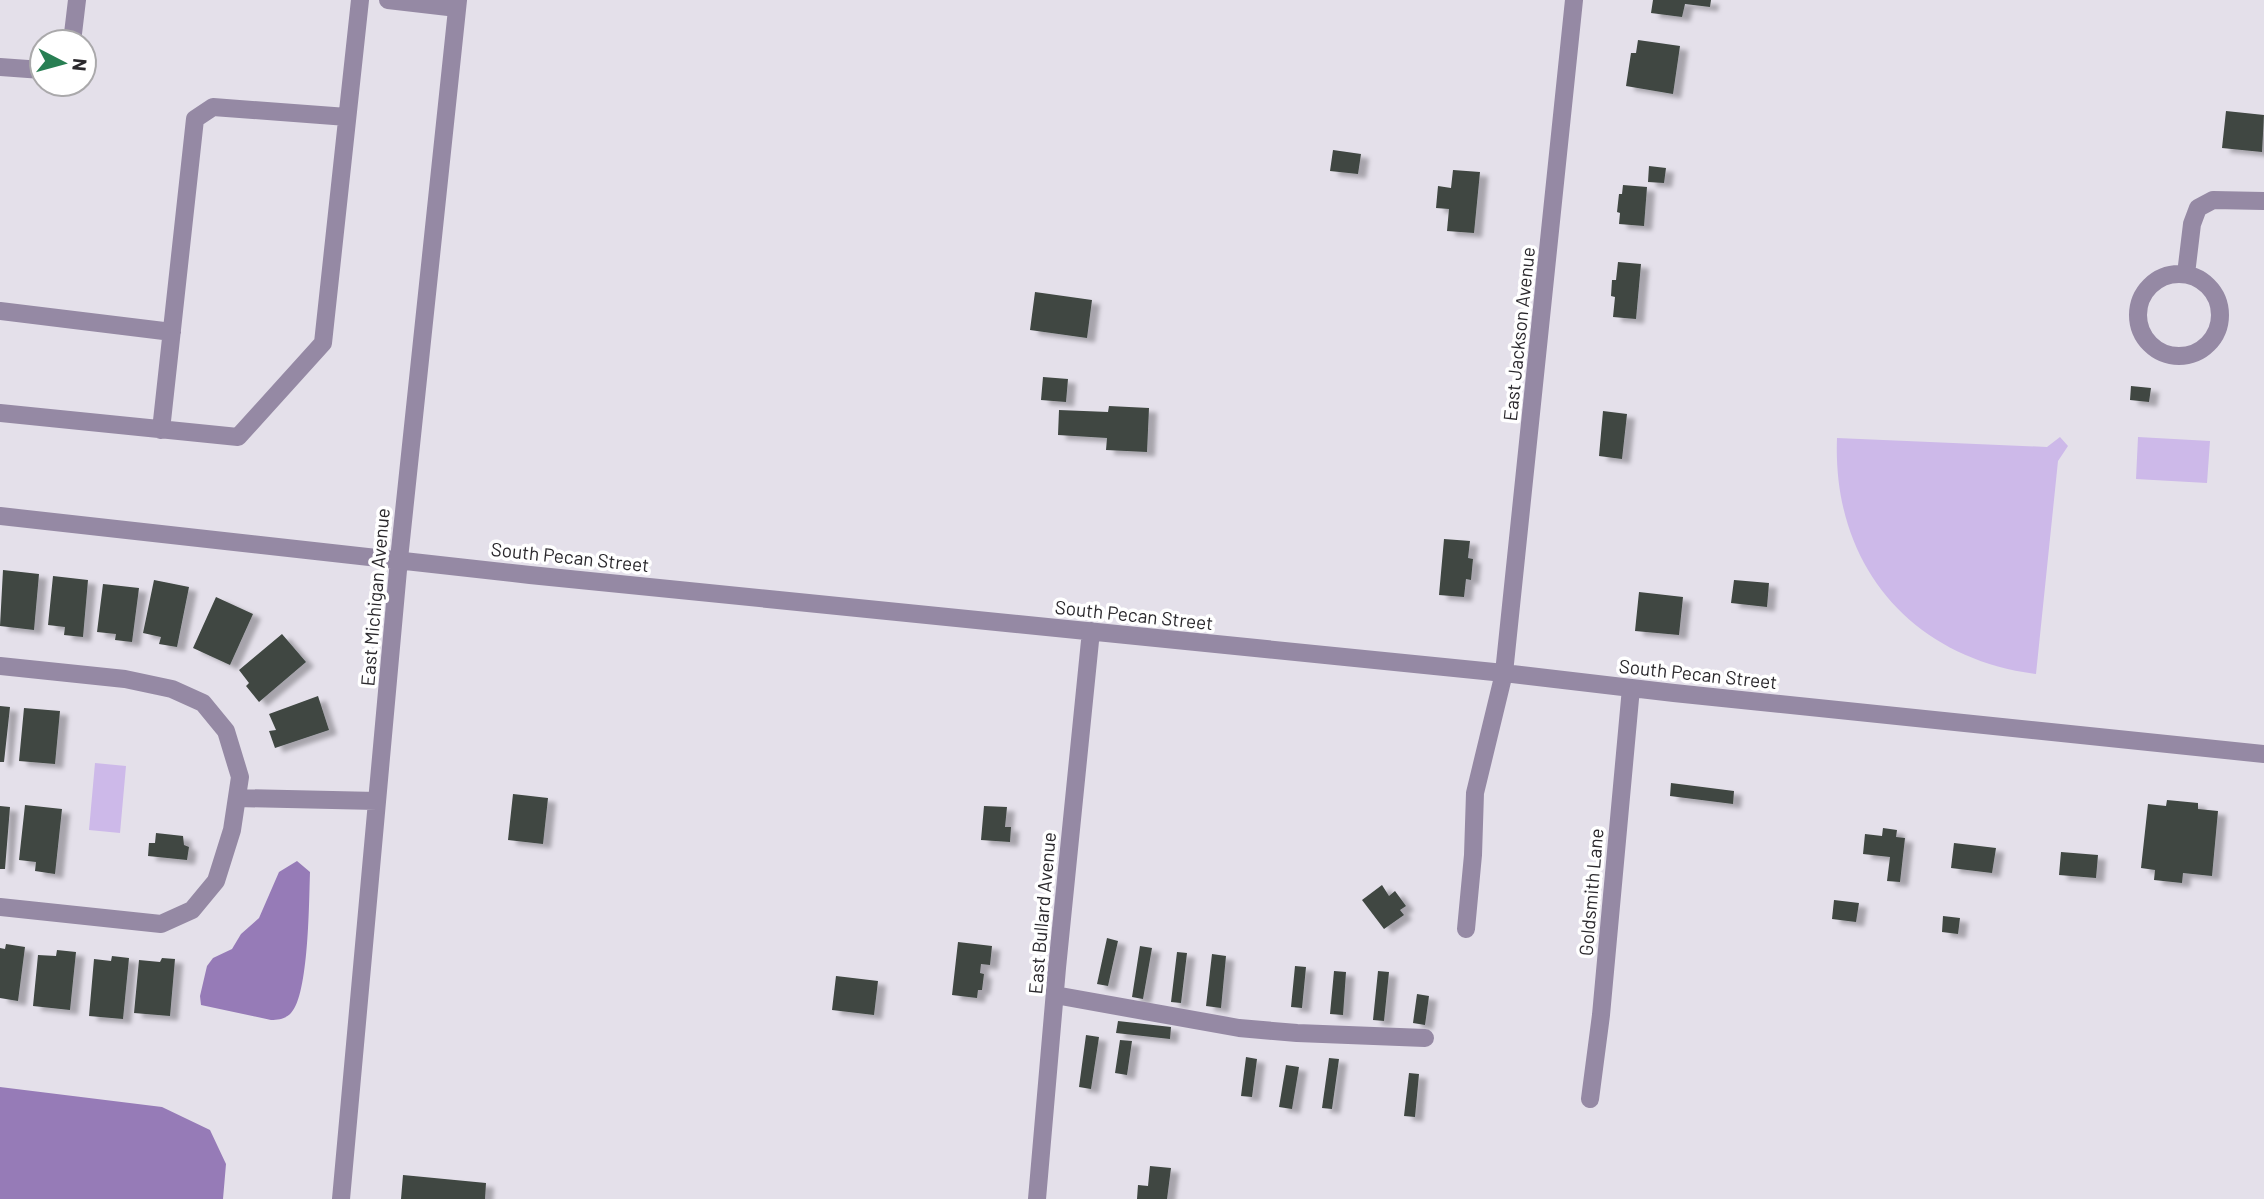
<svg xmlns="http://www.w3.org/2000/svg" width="2264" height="1199" font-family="Barlow,sans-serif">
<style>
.green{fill:#cdb9e9}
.water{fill:#967bb7}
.building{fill:#3f4742;filter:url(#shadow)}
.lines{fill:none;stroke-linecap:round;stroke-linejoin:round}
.minor{stroke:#9589a4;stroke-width:18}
.labels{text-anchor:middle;stroke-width:7;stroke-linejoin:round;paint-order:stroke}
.street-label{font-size:19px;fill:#2a282c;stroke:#fff}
</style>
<defs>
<filter id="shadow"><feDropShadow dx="8" dy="4.5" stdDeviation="2" flood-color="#0004"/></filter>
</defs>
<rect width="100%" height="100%" fill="#e4e0ea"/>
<path class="green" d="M2060,437L2068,446L2058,461L2036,674C1911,658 1832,565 1837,438L2047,447Z
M2138,437L2210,441L2207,483L2136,479Z
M95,763L126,766L120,833L89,830Z"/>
<path class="water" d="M297,861L310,872C309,900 309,995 291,1013C285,1019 279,1020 271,1020L201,1005L200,996L207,966L213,958L232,949L241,934L259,918L279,872Z
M0,1087L162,1107L210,1130L226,1164L223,1199H0Z"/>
<path class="building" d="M1653,0H1711L1710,7L1685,4L1682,17L1651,13Z
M1638,40L1680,46L1673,94L1626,86L1631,53H1636Z
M2226,111L2264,115L2262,152L2222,148Z
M1333,150L1361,154L1358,174L1330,171Z
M1649,166L1666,168L1664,183L1648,182Z
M1453,170L1480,172L1474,233L1447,231L1449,209L1436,208L1438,186L1451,188Z
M1623,185L1647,187L1644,226L1619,224L1620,213L1617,212L1619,194H1622Z
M1618,262L1641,264L1636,319L1613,317L1615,297L1611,296L1612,280H1616Z
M1035,292L1092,300L1087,338L1030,330Z
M1043,377L1068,379L1066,402L1041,400Z
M2131,386L2151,388L2149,402L2130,400Z
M1109,406L1149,408L1147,452L1106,450L1107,438L1058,435L1059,410L1108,412Z
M1603,411L1627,414L1622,459L1599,456Z
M1444,539L1470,541L1468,558L1473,559L1471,580L1466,579L1464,597L1439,595Z
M3,570L39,574L34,630L0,626Z
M53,576L88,580L83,637L64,635L65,627L48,625Z
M154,580L189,587L177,647L159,644L161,637L143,633Z
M1734,580L1769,583L1767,607L1731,603Z
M103,584L139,588L132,642L115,640L116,634L97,632Z
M1639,592L1683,597L1679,635L1635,631Z
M216,597L253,614L230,665L193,648Z
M282,634L306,662L259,702L246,686L249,683L239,670Z
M318,696L329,730L275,748L269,731L276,730L269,714Z
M0,706L10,707L4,762H0Z
M24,708L60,711L55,764L19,761Z
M1671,783L1734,791L1733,804L1670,796Z
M513,794L548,798L543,844L508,840Z
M2167,800L2198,803V809L2218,811L2212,876L2183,873L2182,883L2154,880L2155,870L2141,868L2148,804L2166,806Z
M25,805L62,809L55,874L35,871L36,862L19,860Z
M0,806L10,807L5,869H0Z
M984,806L1007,807L1005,827H1011L1010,842L981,840Z
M1883,828L1897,830L1896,837L1905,838L1900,882L1887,881L1890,857L1863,854L1865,834L1882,836Z
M156,833L183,836L184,845L189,847L187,860L148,856L149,843H155Z
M1954,843L1996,848L1992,873L1951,868Z
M2061,852L2098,855L2096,878L2059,875Z
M1382,885L1389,896L1395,891L1406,906L1400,910L1404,915L1384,929L1362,900Z
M1834,900L1859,903L1856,922L1832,919Z
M1943,916L1960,918L1958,934L1942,932Z
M1107,938L1118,941L1108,986L1097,984Z
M958,942L992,946L990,965L981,964L980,973L984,974L982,990H978L977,998L952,995Z
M6,944L25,947L18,1001L0,998V948L5,949Z
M1140,946L1152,948L1143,999L1132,997Z
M57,950L76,952L70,1010L33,1006L38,955L56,956Z
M1177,952L1187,953L1181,1003L1171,1002Z
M1212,954L1226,956L1221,1008L1206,1006Z
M112,956L129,958L123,1019L89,1016L94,959L111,961Z
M162,958L175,959L170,1016L134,1013L139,960L160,962Z
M1295,966L1306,967L1302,1008L1291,1007Z
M1334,971L1346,972L1343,1015L1330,1014Z
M1378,971L1389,972L1384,1021L1373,1020Z
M836,976L878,981L874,1015L832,1010Z
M1417,994L1429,996L1425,1025L1413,1023Z
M1118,1021L1171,1027L1170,1039L1116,1033Z
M1086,1035L1099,1037L1091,1089L1079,1087Z
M1120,1040L1132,1041L1127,1075L1115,1073Z
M1246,1057L1257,1059L1252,1097L1241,1096Z
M1329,1058L1339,1059L1332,1109L1322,1108Z
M1286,1065L1299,1067L1292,1109L1279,1107Z
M1409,1073L1419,1074L1415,1117L1404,1116Z
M1150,1166L1171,1168L1167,1199H1137L1138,1185L1148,1186Z
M403,1175L486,1183L485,1199H401Z"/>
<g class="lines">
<path class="minor" d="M388,0L457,8
M72,42L77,0
M0,67L42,70
M2186,274L2192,224L2198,208L2213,200L2264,201
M2138 315a41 41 0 1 1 82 0a41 41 0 1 1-82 0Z
M0,311L172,332
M0,413L238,437L323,343L360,0
M161,430L195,119L213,107L347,117
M0,516L530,575L1504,673L1674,693L2264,754
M0,666L125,679L172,689L203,703L226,731L240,777L232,830L216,881L192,910L161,924L0,907
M237,798L377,801
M1466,929L1473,855L1475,793L1504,673L1574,0
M1055,995L1239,1028L1297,1033L1425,1038
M1590,1099L1601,1015L1631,688
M341,1199L399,559L458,0
M1037,1199L1057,968L1091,631"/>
</g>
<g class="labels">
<g class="street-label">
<text transform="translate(1519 334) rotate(-84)" y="7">East Jackson Avenue</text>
<text transform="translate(570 557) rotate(6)" y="7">South Pecan Street</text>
<text transform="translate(375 597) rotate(-85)" y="7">East Michigan Avenue</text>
<text transform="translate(1134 615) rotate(6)" y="7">South Pecan Street</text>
<text transform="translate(1698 674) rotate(6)" y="7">South Pecan Street</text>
<text transform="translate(1591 892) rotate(-85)" y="7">Goldsmith Lane</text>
<text transform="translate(1042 913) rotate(-85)" y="7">East Bullard Avenue</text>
</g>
</g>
<g transform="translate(63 63) rotate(96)"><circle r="33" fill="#ffffff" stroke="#aaa9ab" stroke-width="2"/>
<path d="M0-5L12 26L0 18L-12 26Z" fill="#287f53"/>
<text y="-10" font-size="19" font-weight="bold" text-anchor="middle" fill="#2a282c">N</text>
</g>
</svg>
